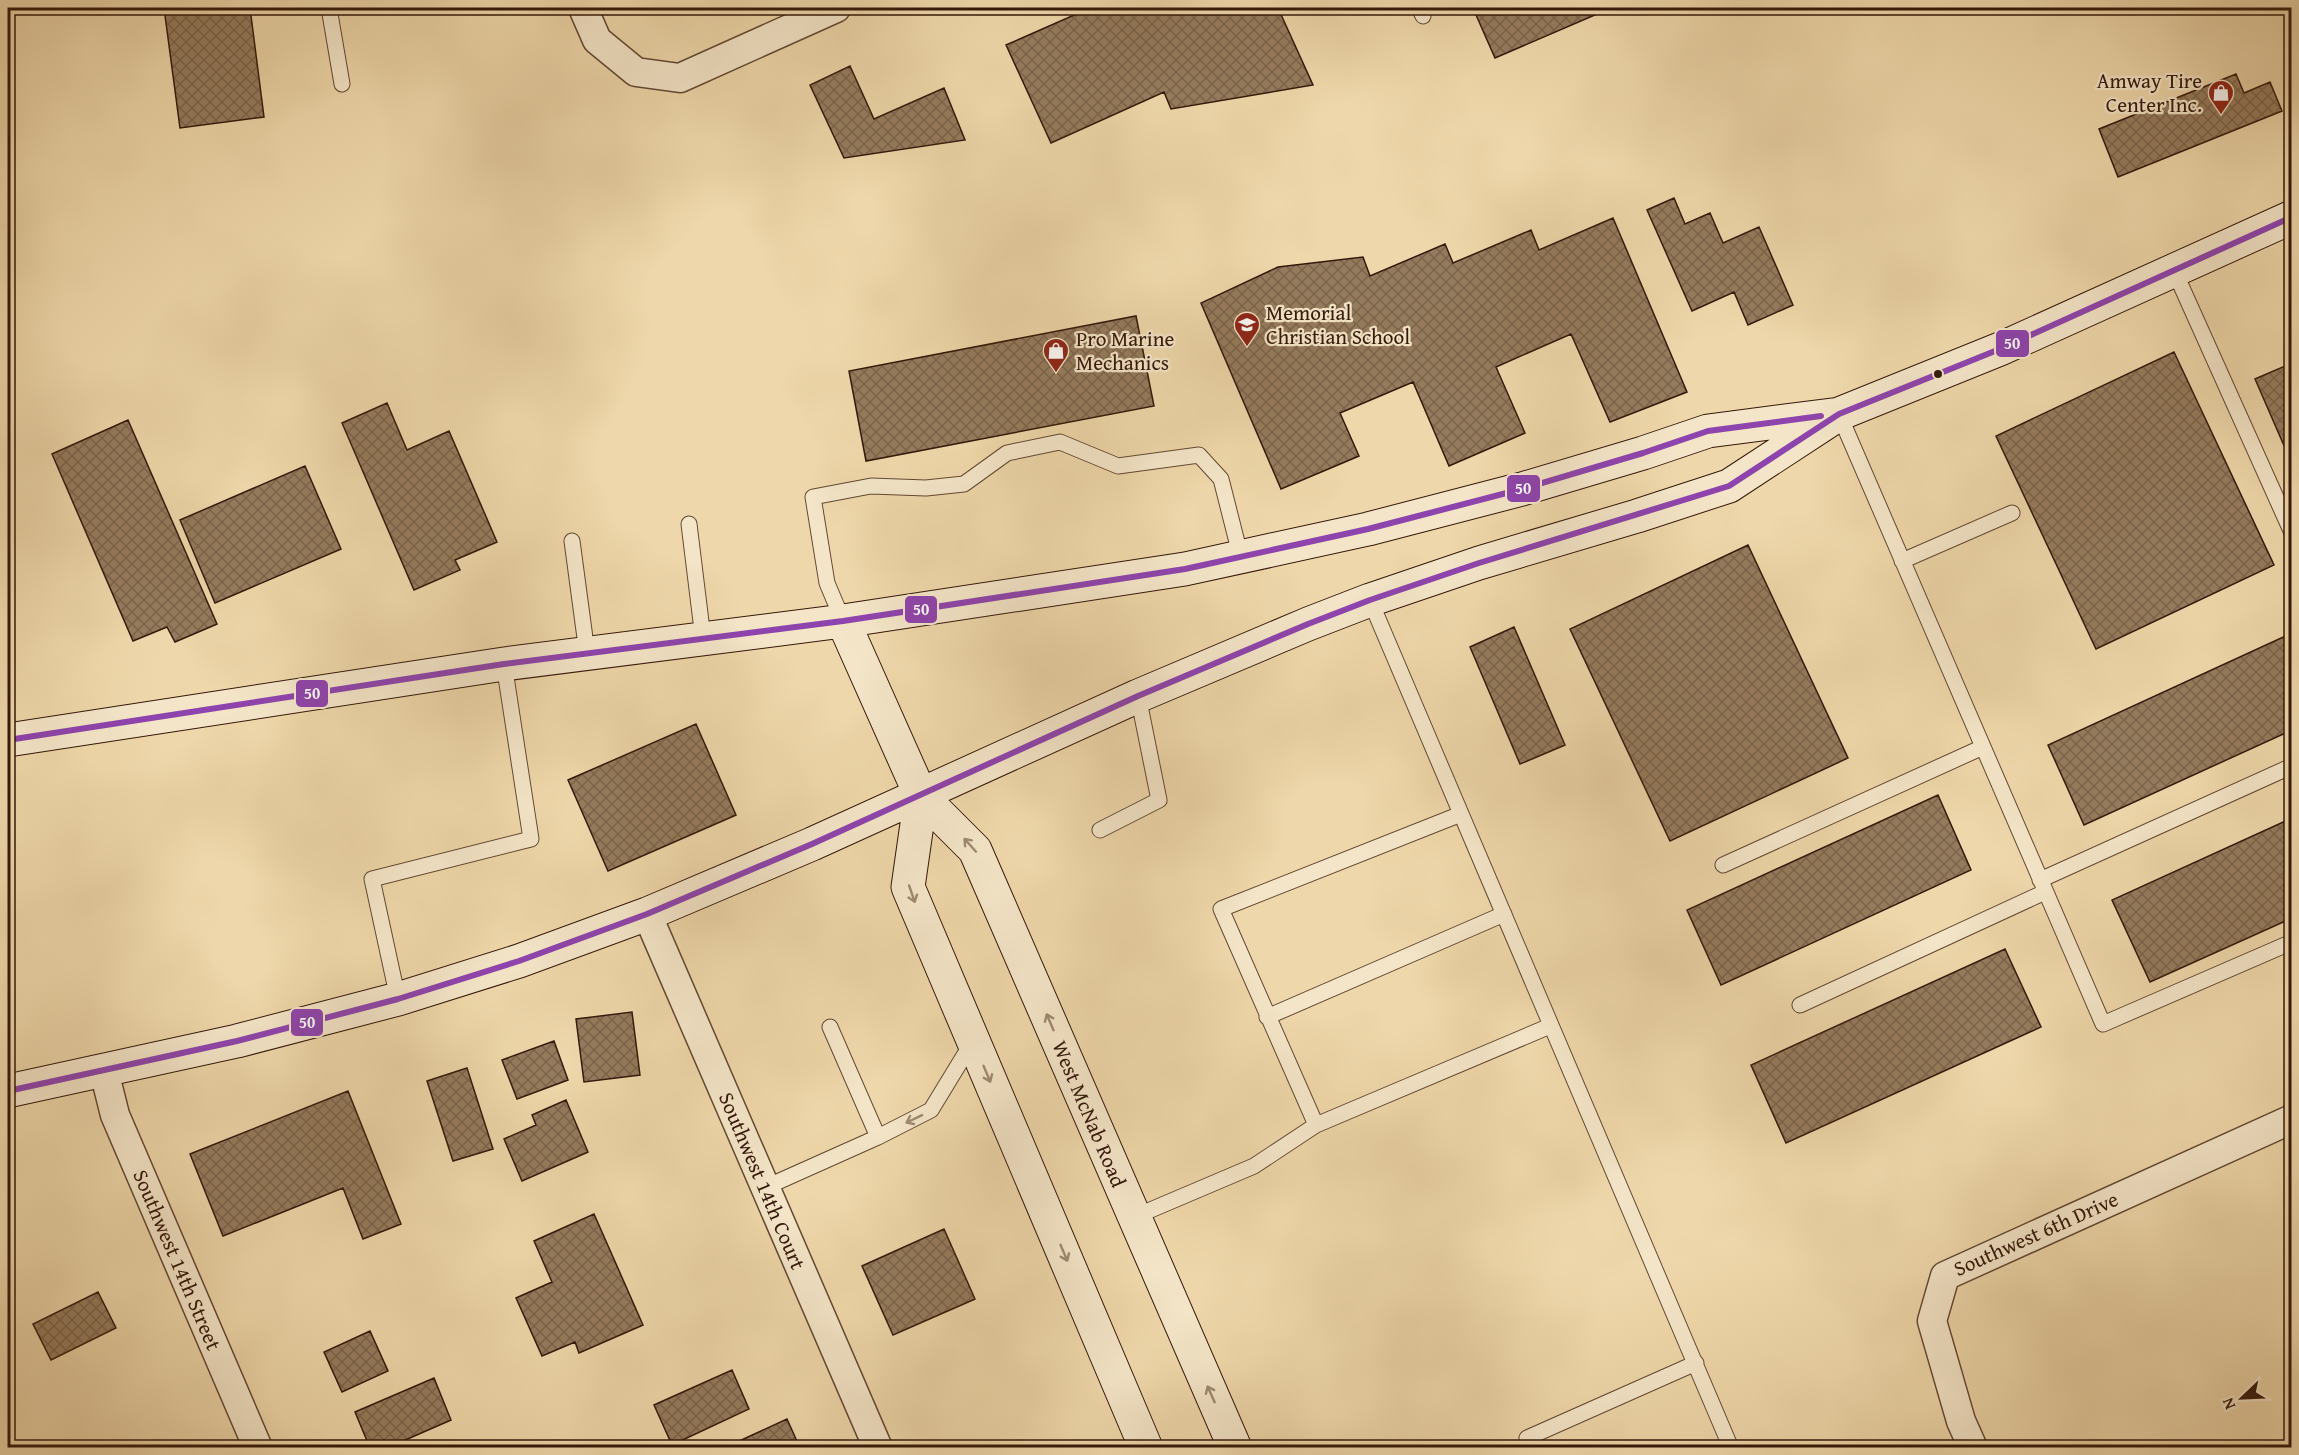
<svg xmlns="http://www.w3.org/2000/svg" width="2299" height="1455" font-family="'Gentium Book Plus',serif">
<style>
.building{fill:url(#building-cross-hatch);stroke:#34180a;stroke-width:1.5}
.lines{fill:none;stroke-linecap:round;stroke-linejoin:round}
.service-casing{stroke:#624832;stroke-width:17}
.minor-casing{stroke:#624832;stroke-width:31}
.secondary-casing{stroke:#34180a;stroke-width:35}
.service{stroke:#f4e5c8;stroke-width:15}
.minor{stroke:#f4e5c8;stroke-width:28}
.secondary{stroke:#f4e5c8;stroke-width:33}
.bus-1-casing{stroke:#f4e5c8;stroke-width:10}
.bus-1{stroke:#8e44ad;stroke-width:6}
.oneway{stroke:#9e8972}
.bus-dot{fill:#34180a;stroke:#f4e5c8;stroke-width:2}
.labels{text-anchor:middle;stroke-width:4.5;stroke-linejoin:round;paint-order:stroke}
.poi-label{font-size:21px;fill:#34180a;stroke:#f4e5c8;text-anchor:start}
.street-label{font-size:21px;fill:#34180a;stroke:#f4e5c8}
.line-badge{stroke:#f4e5c8;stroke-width:2}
.badge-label{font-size:16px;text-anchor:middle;font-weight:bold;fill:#fff}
</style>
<defs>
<pattern id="building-cross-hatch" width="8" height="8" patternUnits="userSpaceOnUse" patternTransform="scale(1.5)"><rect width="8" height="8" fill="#957b5d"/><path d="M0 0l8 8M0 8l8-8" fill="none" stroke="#7a644b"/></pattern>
</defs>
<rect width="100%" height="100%" fill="#eed7aa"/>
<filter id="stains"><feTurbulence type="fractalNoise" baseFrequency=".00333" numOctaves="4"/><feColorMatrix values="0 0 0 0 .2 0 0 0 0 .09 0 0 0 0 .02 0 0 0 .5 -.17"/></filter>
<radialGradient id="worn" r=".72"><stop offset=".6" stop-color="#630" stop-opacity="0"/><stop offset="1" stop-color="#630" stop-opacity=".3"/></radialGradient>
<path class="building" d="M164,8H250L264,117L180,128Z
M1090,8H1278L1313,85L1171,109L1164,92L1051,143L1006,45Z
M1473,8H1611L1495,58Z
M850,66L874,119L944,88L965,140L844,158L810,85Z
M2236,74L2244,93L2270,82L2282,111L2118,177L2099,129Z
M1674,198L1685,224L1710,213L1723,243L1759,227L1793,305L1748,325L1734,292L1692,311L1647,210Z
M1613,218L1687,392L1610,422L1571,334L1496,367L1525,433L1449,466L1413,382L1340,413L1359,456L1281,489L1201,303L1278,267L1363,257L1370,276L1445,244L1453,263L1531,230L1539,250Z
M1136,316L1154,406L866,461L849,371Z
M2174,352L2274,565L2096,649L1996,436Z
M2292,363V464L2255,379Z
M387,403L407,450L449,431L497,542L455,560L460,570L414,590L342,423Z
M128,420L217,624L175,642L167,627L133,641L52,454Z
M305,466L341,549L215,603L180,520Z
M1748,545L1848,758L1670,841L1570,629Z
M1514,627L1565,745L1520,764L1470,647Z
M2292,633V730L2084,825L2048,745Z
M696,724L736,815L608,871L568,780Z
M1938,795L1971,870L1721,985L1687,910Z
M2292,818V918L2150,982L2112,900Z
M2005,949L2041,1027L1786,1143L1751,1065Z
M632,1012L640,1075L584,1082L576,1019Z
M554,1041L568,1080L517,1099L502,1060Z
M467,1068L493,1149L453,1161L427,1081Z
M348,1091L401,1224L363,1239L343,1188L223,1236L190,1154Z
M566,1100L588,1152L522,1181L504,1139L536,1125L532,1115Z
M594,1214L643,1325L579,1353L575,1342L542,1356L516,1298L552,1282L534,1241Z
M944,1229L975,1299L893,1335L862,1266Z
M98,1292L116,1328L51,1360L33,1324Z
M370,1331L388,1371L342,1392L324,1352Z
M732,1370L749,1409L672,1445L654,1405Z
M434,1378L451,1420L387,1448H370L355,1412Z
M787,1419L800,1448H724Z"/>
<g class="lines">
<defs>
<path id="service" d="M329,8L342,84
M1419,8L1423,16
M2174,270L2292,533
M1839,414L2103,1024L2292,942
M689,524L703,638
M572,541L587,653
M1902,561L2012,513
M1370,600L1731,1448
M843,621L827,583L813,497L871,486L926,488L964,484L1007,453L1060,442L1118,466L1199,455L1221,479L1241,558
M1100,830L1159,800L1138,696
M1723,865L1983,747
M2040,880L2292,766
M398,999L372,879L531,839L504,664
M1800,1005L2045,892
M1267,1017L1504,914
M1316,1125L1221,909L1461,814
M878,1137L931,1110L973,1041
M764,1188L878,1137L830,1027
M1134,1217L1254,1166L1316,1125L1550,1026
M1527,1438L1696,1363"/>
<path id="minor" d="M583,8L597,40L636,72L680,78L836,8
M647,914L878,1448
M104,1071L115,1115L258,1448
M1973,1448L1961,1421L1932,1321L1945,1276L2292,1119"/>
<path id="secondary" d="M843,621L921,796L975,850L1235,1448
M8,740L504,664L843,621L1185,569L1368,529L1522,489L1643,453L1708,431L1832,415
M921,796L908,887L1146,1448
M8,1091L237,1041L398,999L519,961L647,914L812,844L1138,696L1308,624L1370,600L1479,563L1637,516L1729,486L1839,414L2000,349L2292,217"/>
</defs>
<use href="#service" class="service-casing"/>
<use href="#minor" class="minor-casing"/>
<use href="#secondary" class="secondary-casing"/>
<use href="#service" class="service"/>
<use href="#minor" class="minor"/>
<use href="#secondary" class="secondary"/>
<defs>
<path id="bus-1" d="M8,740L504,664L843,621L1185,569L1368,529L1522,489L1643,453L1708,431L1821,416
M8,1091L237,1041L398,999L519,961L647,914L812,844L1138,696L1308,624L1370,600L1479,563L1729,486L1839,414L2000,349L2292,217"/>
</defs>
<use href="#bus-1" class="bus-1-casing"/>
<use href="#bus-1" class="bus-1"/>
</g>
<defs><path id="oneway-shaft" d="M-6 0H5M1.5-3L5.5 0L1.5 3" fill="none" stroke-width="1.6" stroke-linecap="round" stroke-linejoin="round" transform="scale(1.5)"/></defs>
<g class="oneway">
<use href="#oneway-shaft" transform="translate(970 845) rotate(-132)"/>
<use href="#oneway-shaft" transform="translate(912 894) rotate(71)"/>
<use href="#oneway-shaft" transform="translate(1050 1022) rotate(-113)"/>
<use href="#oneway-shaft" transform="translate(987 1074) rotate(67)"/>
<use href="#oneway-shaft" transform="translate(914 1119) rotate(154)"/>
<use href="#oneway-shaft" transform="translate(1064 1253) rotate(67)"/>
<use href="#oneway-shaft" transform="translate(1211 1394) rotate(-114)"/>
</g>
<defs>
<symbol id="shop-pin" viewBox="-11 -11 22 30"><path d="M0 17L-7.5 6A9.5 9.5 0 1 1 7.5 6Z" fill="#8f2418" stroke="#f4e5c8"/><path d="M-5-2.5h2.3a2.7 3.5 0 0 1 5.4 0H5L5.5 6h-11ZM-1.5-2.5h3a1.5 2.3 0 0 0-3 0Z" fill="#fff"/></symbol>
<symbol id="school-pin" viewBox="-11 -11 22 30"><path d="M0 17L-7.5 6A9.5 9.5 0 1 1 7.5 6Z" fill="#8f2418" stroke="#f4e5c8"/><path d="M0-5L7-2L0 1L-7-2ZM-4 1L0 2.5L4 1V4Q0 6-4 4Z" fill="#fff"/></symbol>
</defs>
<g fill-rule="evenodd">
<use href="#shop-pin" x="2206" y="78" width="30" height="40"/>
<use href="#school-pin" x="1232" y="310" width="30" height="40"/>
<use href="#shop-pin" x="1041" y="336" width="30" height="40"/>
</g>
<circle class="bus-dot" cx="1938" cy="374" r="5"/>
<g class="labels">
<g class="poi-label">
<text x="2202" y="88" text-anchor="end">Amway Tire<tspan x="2202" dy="24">Center Inc.</tspan></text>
<text x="1266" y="320">Memorial<tspan x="1266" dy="24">Christian School</tspan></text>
<text x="1076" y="346">Pro Marine<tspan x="1076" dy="24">Mechanics</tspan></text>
</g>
<g class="street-label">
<text transform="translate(1089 1114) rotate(67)" y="7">West McNab Road</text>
<text transform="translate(762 1181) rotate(67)" y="7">Southwest 14th Court</text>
<text transform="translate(2036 1234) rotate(-24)" y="7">Southwest 6th Drive</text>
<text transform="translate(177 1260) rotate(67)" y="7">Southwest 14th Street</text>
</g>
</g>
<g class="line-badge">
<rect x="1995" y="329" width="35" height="29" rx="6" fill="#8e44ad"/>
<rect x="1506" y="474" width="35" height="29" rx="6" fill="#8e44ad"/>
<rect x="904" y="595" width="34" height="29" rx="6" fill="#8e44ad"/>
<rect x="295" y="679" width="34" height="29" rx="6" fill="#8e44ad"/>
<rect x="290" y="1008" width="34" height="29" rx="6" fill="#8e44ad"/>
</g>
<g class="badge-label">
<text x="2012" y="349">50</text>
<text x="1523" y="494">50</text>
<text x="921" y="615">50</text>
<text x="312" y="699">50</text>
<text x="307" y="1028">50</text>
</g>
<rect width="2299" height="1455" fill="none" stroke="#eed7aa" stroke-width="30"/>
<rect x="9" y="9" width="2281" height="1437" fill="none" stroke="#34180a" stroke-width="3"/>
<rect x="15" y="15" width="2269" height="1425" fill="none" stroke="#34180a" stroke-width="1.5"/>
<g transform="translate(2242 1398) rotate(247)" stroke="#f4e5c8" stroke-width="4.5" paint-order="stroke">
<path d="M0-4.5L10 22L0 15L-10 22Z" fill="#34180a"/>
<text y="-9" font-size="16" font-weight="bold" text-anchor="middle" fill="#34180a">N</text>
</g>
<rect width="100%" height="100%" filter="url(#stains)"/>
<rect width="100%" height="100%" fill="url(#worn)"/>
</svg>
